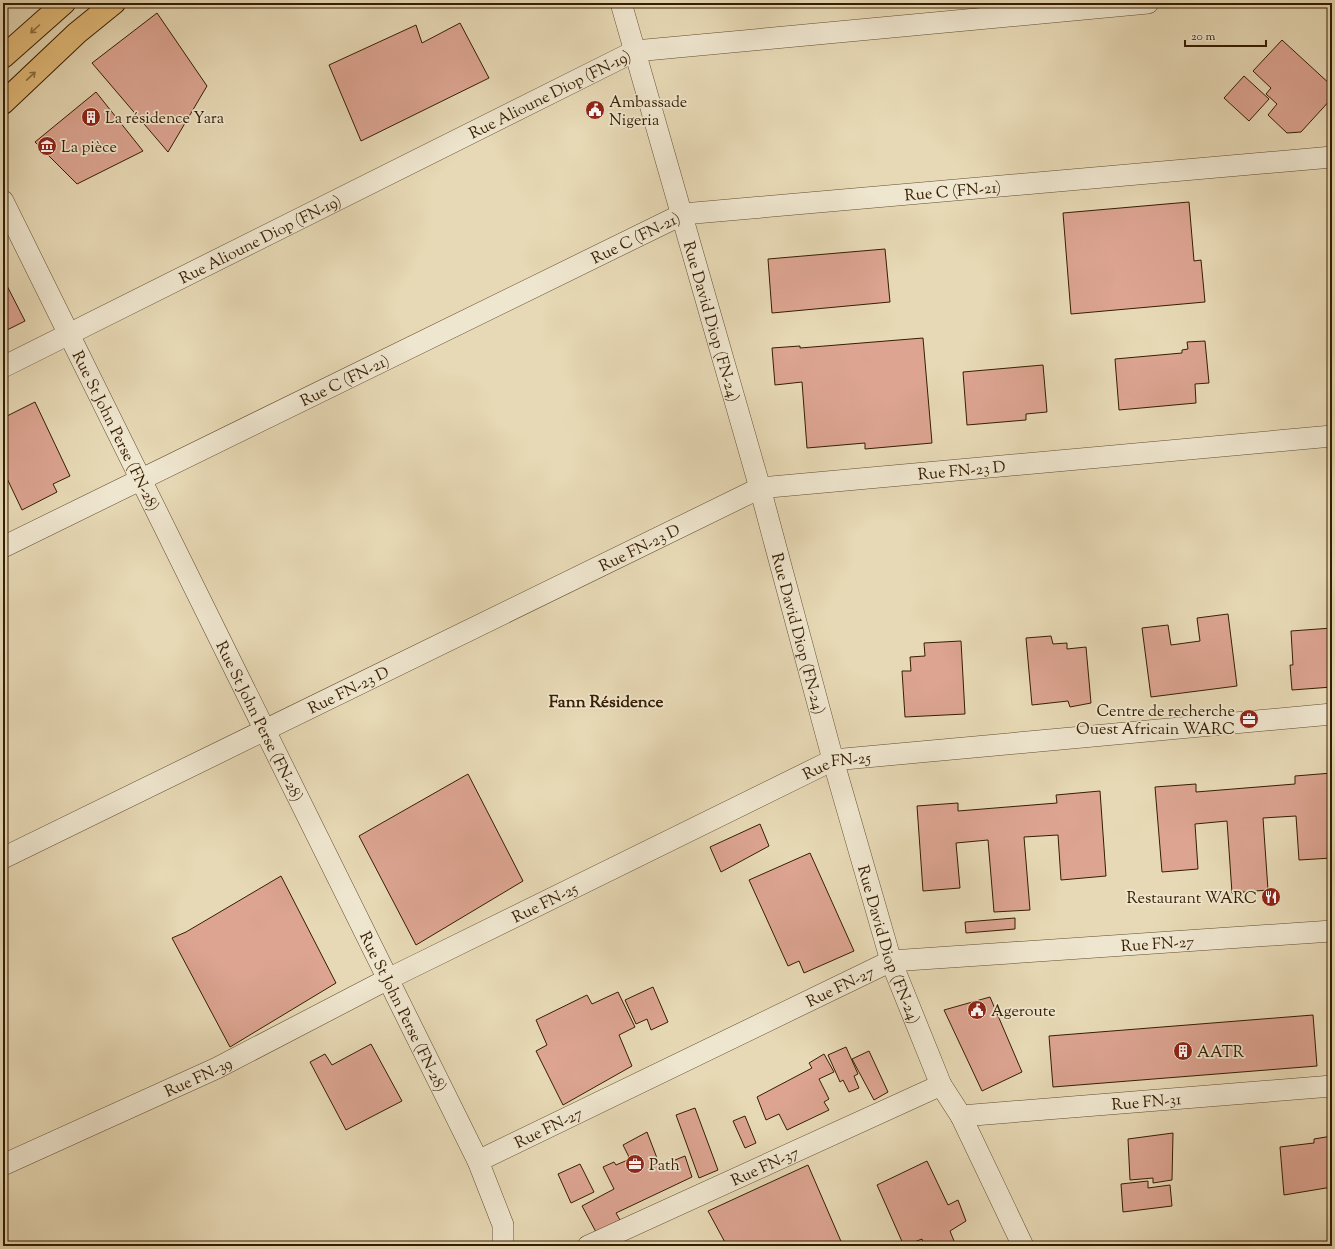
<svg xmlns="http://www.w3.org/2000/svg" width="1335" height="1249" font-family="'Sorts Mill Goudy',serif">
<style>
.building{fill:#dca491;stroke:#361e01}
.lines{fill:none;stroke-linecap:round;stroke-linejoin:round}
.street-casing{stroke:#624d2e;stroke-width:22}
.highway-casing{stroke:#361e01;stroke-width:24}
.street{stroke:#efe6cf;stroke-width:21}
.highway{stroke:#e4bc7a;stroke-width:22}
.oneway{stroke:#8d6d3e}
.labels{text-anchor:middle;stroke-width:3.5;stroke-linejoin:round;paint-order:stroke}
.street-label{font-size:16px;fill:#361e01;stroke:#efe6cf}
.poi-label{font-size:16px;fill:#361e01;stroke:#efe6cf;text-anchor:start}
.neighbourhood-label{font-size:17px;font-weight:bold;fill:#361e01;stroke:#efe6cf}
</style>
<rect width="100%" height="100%" fill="#e7d9b5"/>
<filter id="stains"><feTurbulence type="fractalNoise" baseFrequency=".005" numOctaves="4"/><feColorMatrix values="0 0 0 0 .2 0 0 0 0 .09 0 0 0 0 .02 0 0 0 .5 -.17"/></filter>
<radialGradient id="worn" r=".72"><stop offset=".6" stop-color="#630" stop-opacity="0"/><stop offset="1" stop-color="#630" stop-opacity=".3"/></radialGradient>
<path class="building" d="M157,13L207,86L168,152L92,63Z
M460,23L489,78L361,141L329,65L416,25L422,43Z
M1282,40L1332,86V98L1301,132L1287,133L1268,115L1277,104L1266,94L1271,88L1253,71Z
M1244,76L1269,99L1249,121L1224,98Z
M96,92L143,151L77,184L35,142Z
M1189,202L1194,261L1201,260L1205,302L1071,314L1063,213Z
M885,249L890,302L772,313L768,259Z
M3,278L25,321L3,332Z
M923,338L932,443L865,449V443L807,448L802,382L775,385L772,348L800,346V348Z
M1205,341L1209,383L1195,384L1196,403L1119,410L1115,359L1182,353V350L1188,349L1187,342Z
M1043,365L1047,412L1026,414V420L967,425L963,372Z
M35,402L70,476L53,484L57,492L22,510L3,470V418Z
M1228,614L1237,686L1151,697L1142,628L1168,625L1171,645L1200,641L1197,618Z
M1332,628V687L1292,690L1290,665H1293L1291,631Z
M1051,636L1053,644L1067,643V649L1086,647L1091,703L1070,707L1068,701L1032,705L1026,638Z
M961,641L965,714L905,717L902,671H911L910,657L925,656L924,643Z
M1332,773V858L1299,860L1296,816L1263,818L1268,890L1232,893L1227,821L1195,824L1198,869L1162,872L1155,787L1196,784V792L1295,784V776Z
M468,774L523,881L416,945L359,836Z
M1100,791L1106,876L1061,880L1058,835L1024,837L1030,910L994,912L988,840L956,843L960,888L923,891L917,806L958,803V811L1057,803L1056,795Z
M760,824L769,846L721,872L710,847Z
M810,853L854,951L804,973L799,961L788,966L749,880Z
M281,876L336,983L230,1047L172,938L186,932Z
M1015,918V929L966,933L965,922Z
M653,987L668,1022L651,1030L647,1019L636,1024L625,1000Z
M618,992L635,1027L619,1035L632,1066L563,1105L536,1051L547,1045L536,1020L587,995L592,1004Z
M990,997L1022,1072L982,1091L944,1010Z
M1313,1015L1317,1066L1053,1087L1049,1036Z
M371,1044L402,1101L346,1130L310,1062L325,1054L332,1065Z
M846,1047L858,1074L854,1076L859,1088L849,1092L843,1080L840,1082L828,1055Z
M869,1051L888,1092L874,1100L852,1059Z
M824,1054L834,1072L819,1079L829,1099L824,1102L829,1110L787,1130L779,1114L766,1120L757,1097L812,1068L809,1063Z
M695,1108L718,1170L699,1178L676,1115Z
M745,1116L756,1143L745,1148L733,1121Z
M647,1132L660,1166L685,1156L692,1177L616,1213L620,1220L596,1232L582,1206L614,1189L603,1167L614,1162L616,1165L630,1159L623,1145Z
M1173,1133L1172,1180L1153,1183V1178L1130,1180L1128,1139Z
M1332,1136V1187L1284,1195L1280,1147L1314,1143V1139Z
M927,1161L948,1205L958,1200L966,1221L950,1231L956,1246H925L922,1239L904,1246L877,1185Z
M580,1164L594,1192L571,1203L558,1174Z
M808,1165L843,1246H727L708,1211Z
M1148,1181V1188L1170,1185L1172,1206L1123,1212L1121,1184Z"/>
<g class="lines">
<defs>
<g id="street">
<path id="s1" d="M621,3L760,488L833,760L891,961L941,1085L961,1116L1023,1246"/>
<path id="s2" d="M3,201L478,1161L503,1225V1246"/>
<path id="s3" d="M3,367L635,51L1148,3"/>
<path id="s4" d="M3,547L683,214L1332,157"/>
<path id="s5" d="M3,858L760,488L1332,436"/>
<path id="s6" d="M961,1116L1332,1086"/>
<path id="s7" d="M478,1161L891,961L1332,931"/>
<path id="s8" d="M3,1165L217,1068L388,979L833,760L1332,714"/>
<path id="s9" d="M588,1246L941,1085"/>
</g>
<path id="highway" d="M3,57L64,3
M3,103L77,33L114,3"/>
</defs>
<use href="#street" class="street-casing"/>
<use href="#highway" class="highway-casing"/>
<use href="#street" class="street"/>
<use href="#highway" class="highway"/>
</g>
<defs><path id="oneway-shaft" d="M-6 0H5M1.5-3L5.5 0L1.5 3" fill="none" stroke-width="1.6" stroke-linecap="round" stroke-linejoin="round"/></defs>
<g class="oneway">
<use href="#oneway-shaft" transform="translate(35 29) rotate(138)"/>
<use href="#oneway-shaft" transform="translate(31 76) rotate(-43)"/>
</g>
<defs>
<symbol id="civic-disc" viewBox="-11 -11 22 22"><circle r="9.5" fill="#8f2418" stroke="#efe6cf"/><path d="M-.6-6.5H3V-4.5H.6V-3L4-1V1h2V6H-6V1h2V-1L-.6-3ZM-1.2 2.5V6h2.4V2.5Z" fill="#fff"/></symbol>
<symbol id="building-disc" viewBox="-11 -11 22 22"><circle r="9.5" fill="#8f2418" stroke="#efe6cf"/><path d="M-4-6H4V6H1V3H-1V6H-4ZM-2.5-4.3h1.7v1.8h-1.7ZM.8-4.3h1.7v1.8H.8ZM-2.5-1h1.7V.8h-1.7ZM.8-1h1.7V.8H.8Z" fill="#fff"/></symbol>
<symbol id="museum-disc" viewBox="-11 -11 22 22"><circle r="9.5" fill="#8f2418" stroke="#efe6cf"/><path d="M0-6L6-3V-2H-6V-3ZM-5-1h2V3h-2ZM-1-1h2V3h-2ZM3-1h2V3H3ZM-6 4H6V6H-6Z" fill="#fff"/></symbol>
<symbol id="office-disc" viewBox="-11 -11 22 22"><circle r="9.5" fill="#8f2418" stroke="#efe6cf"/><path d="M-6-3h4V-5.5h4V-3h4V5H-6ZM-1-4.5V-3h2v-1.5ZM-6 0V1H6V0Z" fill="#fff"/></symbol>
<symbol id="restaurant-disc" viewBox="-11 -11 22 22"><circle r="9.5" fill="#8f2418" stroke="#efe6cf"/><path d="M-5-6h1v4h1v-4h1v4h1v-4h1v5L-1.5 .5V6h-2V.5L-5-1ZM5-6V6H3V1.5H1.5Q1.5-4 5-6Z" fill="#fff"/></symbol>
</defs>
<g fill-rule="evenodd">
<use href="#civic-disc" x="584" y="99" width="22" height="22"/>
<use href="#building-disc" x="80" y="106" width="22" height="22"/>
<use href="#museum-disc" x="36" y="135" width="22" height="22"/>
<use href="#office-disc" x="1238" y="708" width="22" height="22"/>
<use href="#restaurant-disc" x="1260" y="886" width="22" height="22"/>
<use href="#civic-disc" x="966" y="999" width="22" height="22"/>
<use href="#building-disc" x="1172" y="1040" width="22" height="22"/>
<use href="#office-disc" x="624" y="1153" width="22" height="22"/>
</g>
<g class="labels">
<g class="street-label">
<text dy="6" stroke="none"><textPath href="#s3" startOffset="611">Rue Alioune Diop (FN-19)</textPath></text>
<text dy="6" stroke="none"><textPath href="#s4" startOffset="1028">Rue C (FN-21)</textPath></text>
<text dy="6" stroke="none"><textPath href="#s3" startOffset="287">Rue Alioune Diop (FN-19)</textPath></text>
<text dy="6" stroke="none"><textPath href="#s4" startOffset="704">Rue C (FN-21)</textPath></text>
<text dy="6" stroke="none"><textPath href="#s1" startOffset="331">Rue David Diop (FN-24)</textPath></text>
<text dy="6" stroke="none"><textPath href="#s4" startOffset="380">Rue C (FN-21)</textPath></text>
<text dy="6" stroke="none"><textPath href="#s2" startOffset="256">Rue St John Perse (FN-28)</textPath></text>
<text dy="6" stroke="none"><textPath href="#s5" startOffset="1045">Rue FN-23 D</textPath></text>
<text dy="6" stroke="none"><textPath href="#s5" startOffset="708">Rue FN-23 D</textPath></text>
<text dy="6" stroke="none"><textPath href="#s1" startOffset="655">Rue David Diop (FN-24)</textPath></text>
<text dy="6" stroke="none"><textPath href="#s5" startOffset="384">Rue FN-23 D</textPath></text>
<text dy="6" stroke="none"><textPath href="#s2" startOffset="580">Rue St John Perse (FN-28)</textPath></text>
<text dy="6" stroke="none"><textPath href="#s8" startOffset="926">Rue FN-25</textPath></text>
<text dy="6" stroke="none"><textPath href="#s8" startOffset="602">Rue FN-25</textPath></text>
<text dy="6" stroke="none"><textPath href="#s7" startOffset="726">Rue FN-27</textPath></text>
<text dy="6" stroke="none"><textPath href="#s1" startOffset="979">Rue David Diop (FN-24)</textPath></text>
<text dy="6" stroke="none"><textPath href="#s7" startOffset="402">Rue FN-27</textPath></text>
<text dy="6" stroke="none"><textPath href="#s2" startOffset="904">Rue St John Perse (FN-28)</textPath></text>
<text dy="6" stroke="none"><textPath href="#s8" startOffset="214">Rue FN-39</textPath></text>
<text dy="6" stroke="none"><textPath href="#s6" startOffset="186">Rue FN-31</textPath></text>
<text dy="6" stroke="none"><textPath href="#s7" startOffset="78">Rue FN-27</textPath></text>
<text dy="6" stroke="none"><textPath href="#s9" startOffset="194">Rue FN-37</textPath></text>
</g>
<g class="poi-label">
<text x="609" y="107">Ambassade<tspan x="609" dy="18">Nigeria</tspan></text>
<text x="105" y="123">La résidence Yara</text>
<text x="61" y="152">La pièce</text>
<text x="1235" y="716" text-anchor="end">Centre de recherche<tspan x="1235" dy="18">Ouest Africain WARC</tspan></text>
<text x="1257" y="903" text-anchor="end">Restaurant WARC</text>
<text x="991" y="1016">Ageroute</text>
<text x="1197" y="1057">AATR</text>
<text x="649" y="1170">Path</text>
</g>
<g class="neighbourhood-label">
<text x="606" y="707">Fann Résidence</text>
</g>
</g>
<rect width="1335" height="1249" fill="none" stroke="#e7d9b5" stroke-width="16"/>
<rect x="4" y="4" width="1327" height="1241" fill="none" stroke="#361e01" stroke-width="2"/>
<rect x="8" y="8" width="1319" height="1233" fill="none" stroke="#361e01"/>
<path d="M1185 40v6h81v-6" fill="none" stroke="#361e01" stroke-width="2"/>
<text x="1191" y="40" font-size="12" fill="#361e01" stroke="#efe6cf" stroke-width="3" paint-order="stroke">20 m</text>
<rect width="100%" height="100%" filter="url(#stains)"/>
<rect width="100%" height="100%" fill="url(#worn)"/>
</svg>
